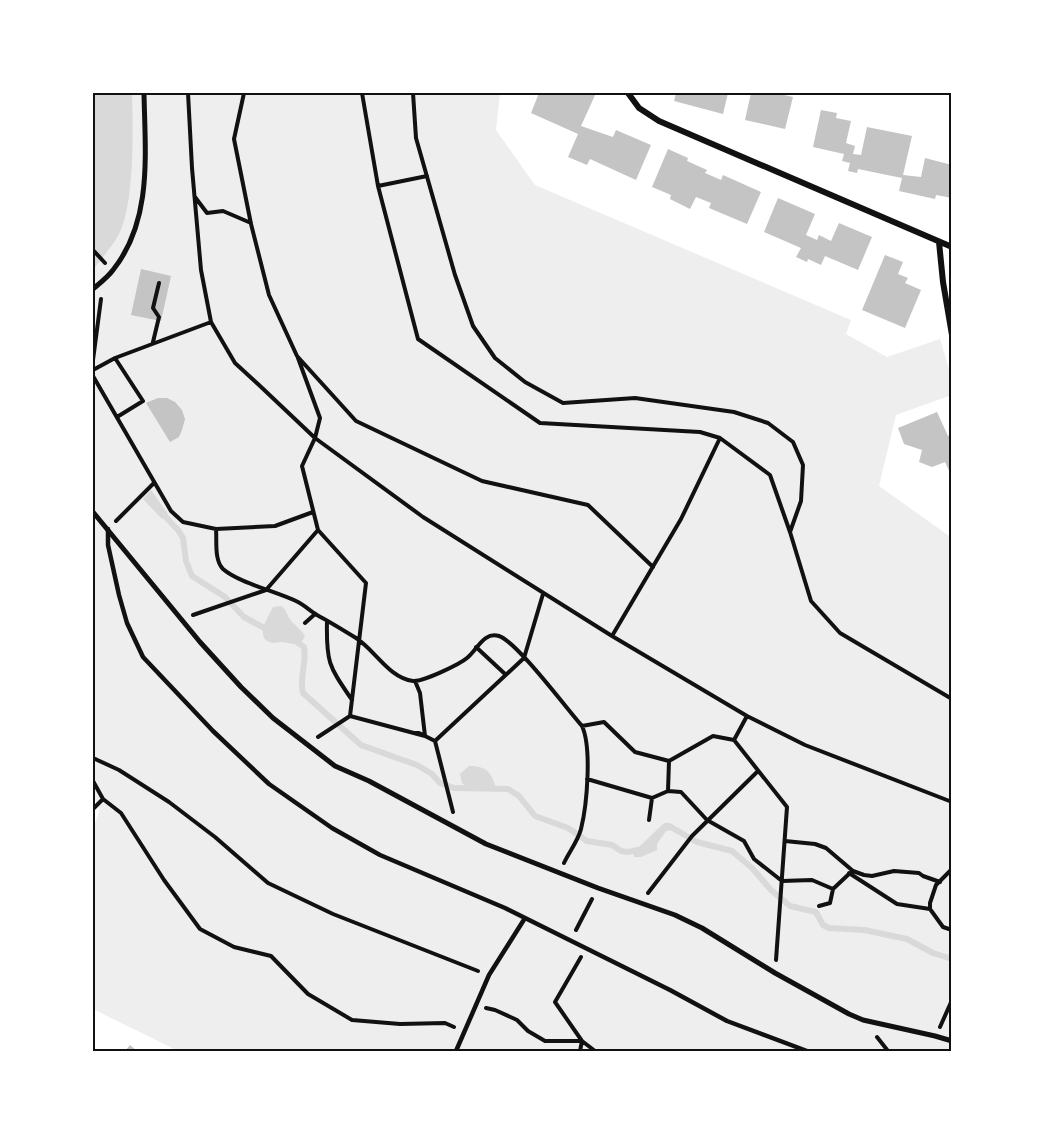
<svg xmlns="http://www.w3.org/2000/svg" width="1045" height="1144" font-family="'Archivo Narrow',sans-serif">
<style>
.green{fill:#eee}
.water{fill:#d9d9d9}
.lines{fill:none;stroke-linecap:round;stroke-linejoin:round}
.stream{stroke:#d9d9d9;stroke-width:6}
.building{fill:#c4c4c4}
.path{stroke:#111;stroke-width:4}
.service{stroke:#111;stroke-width:4.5}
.pedestrian{stroke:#111;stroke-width:5}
.minor{stroke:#111;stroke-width:6}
.neatline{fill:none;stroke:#111;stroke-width:2}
</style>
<rect width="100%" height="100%" fill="#fff"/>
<path class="green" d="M93,93H500L496,130L535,185L851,320L846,334L887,357L940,339L952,379V395L896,415L879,486L952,538V1051H178L93,1009V829L100,809L93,796Z"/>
<path class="water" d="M93,93H132C133,128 135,206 118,236C111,248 101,259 93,270Z
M151,490L168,514L162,519L143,499Z
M281,606C287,610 286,614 290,619C295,626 300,628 305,636L301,643C294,645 290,643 282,642C279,642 276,643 273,643C253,640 268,617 273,607Z
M469,766C487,766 491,772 496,788L469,789L462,783L460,774Z
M664,823H670L675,826L673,830L666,831L657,844V850L641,857H634L633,849L640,846Z"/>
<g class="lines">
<path class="stream" d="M160,511L178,530L183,538L186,561L192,576L225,597L244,617L268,630
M294,640L304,647C307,663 299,678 303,693L361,745L417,765L432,774L440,783L454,788L508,789L519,796L535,816L568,828L587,841L612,845L621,851L628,852L638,850
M669,826L697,842L732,851L752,868L771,890L790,906L816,912L823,925L829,928L864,930L907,939L933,953L952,959"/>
</g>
<path class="building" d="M539,93H596L581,126L613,137L616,130L651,145L636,180L590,159L587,165L568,157L578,134L531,113Z
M676,93H728L723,114L674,101Z
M751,93H775L793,97L785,129L745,120Z
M821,110L837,113L836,118L851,121L846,143L855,146L853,154L861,155L867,127L912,136L903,175L921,177L925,158L952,165V198L936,195L935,199L899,191L902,178L858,169L857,173L848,171L850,163L842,161L844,154L813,147Z
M668,149L688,158L687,161L707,170L705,173L721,180L723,175L761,192L747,224L709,208L711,203L696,197L690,209L670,199L671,195L652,187Z
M778,198L815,214L806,235L817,240L819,235L831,241L839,223L872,237L858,270L825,256L821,265L808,259L807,262L796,257L801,248L764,232Z
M885,255L903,262L898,274L908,278L905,283L921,290L905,328L862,310Z
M141,269L171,276L161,321L131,315Z
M158,398H167L175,402L182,410L185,419L182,430L179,437L170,442L146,403Z
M937,412L948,436L952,434V477L945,462L932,467L919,462L922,450L904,444L898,428Z
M130,1045L137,1051H125Z"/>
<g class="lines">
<path class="path" d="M188,93L192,168L201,270L211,322L235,363L259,385L315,438L423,517L612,636L747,716L805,745L952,802
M244,93L234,139L251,224L269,295L297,356L356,421L482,481L588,505L653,567
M362,93L378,186L418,339L540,423L700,432L720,438L770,475L790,532
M413,93L416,138L455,275L473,326L495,358L525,382L563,403L635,398L734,412L768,423L793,442L803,465L801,501L790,532L811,601L840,633L952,699
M378,186L427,176
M195,197L207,213L223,211L251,223
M93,250L105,263
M153,342L159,317L153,308L159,283
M115,358L143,401L117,417
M93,360L101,299
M93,370L115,358L211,322
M93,376L171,511L183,522L216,529C217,541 214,560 223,569C239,583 278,592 298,602C304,605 310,611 317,615C330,622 343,630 356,638C375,650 389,678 413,681C423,682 460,664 467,658C477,650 484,631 499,636C517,642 566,708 582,726C592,748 587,805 581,829C578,841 569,852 564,863
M116,521L154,483
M216,529L275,526L313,512
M318,530L366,583L350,716L425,736L420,693L415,681
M193,615L266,590L318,530L302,466L315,438L320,418L298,358
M327,621C326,663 329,666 352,700
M305,623L315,614
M612,636L681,519L720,438
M476,647L505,674
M747,716L734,740L787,807L776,960
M582,726L604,722L635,752L669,761L713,736L734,740
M414,733H419L435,741L453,812
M318,737L350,716
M435,741L524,658L543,594
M93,758L119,770L169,802L215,837L268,883L333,914L478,971
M587,779L652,798L668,791L681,792L707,820L744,841L754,859L782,881L812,880L833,889
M93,781L103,799L121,813L164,880L200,929L234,947L271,956L308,994L352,1020L400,1024L445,1023L454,1027
M668,791L669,761
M93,809L103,799
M649,820L652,798
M785,841L815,844L826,848L853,871L864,875L872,876L894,871L919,873L923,876L940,882
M952,869L936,885L930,903V909L943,927L952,930
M849,873L897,904L930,909
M648,893L692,836L757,772
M819,906L830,903L833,889L850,873
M576,930L592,899
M486,1008L495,1010L517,1020L528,1031L545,1041H582L595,1051
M940,1027L952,1000
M877,1037L888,1051
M580,1051L582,1041L555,1002L581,957"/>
<path class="service" d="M108,529V545L119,595L127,623L143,657L213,731L269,784L332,828L380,855L505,908L670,990L727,1021L807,1051
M456,1051L489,975L525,918"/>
<path class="pedestrian" d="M93,289C100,283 108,277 113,270C153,220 145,153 144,93
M93,512L200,642L241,687L273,718L335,766L369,781L486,844L598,888L675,915L702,928L775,973L849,1014L863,1020L935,1036L952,1041"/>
<path class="minor" d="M628,93L639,108L659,121L952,247
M939,242L943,282L952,335"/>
</g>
<rect width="1045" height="1144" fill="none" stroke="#ffffff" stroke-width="189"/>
<rect x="94" y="94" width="856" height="956" class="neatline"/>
</svg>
